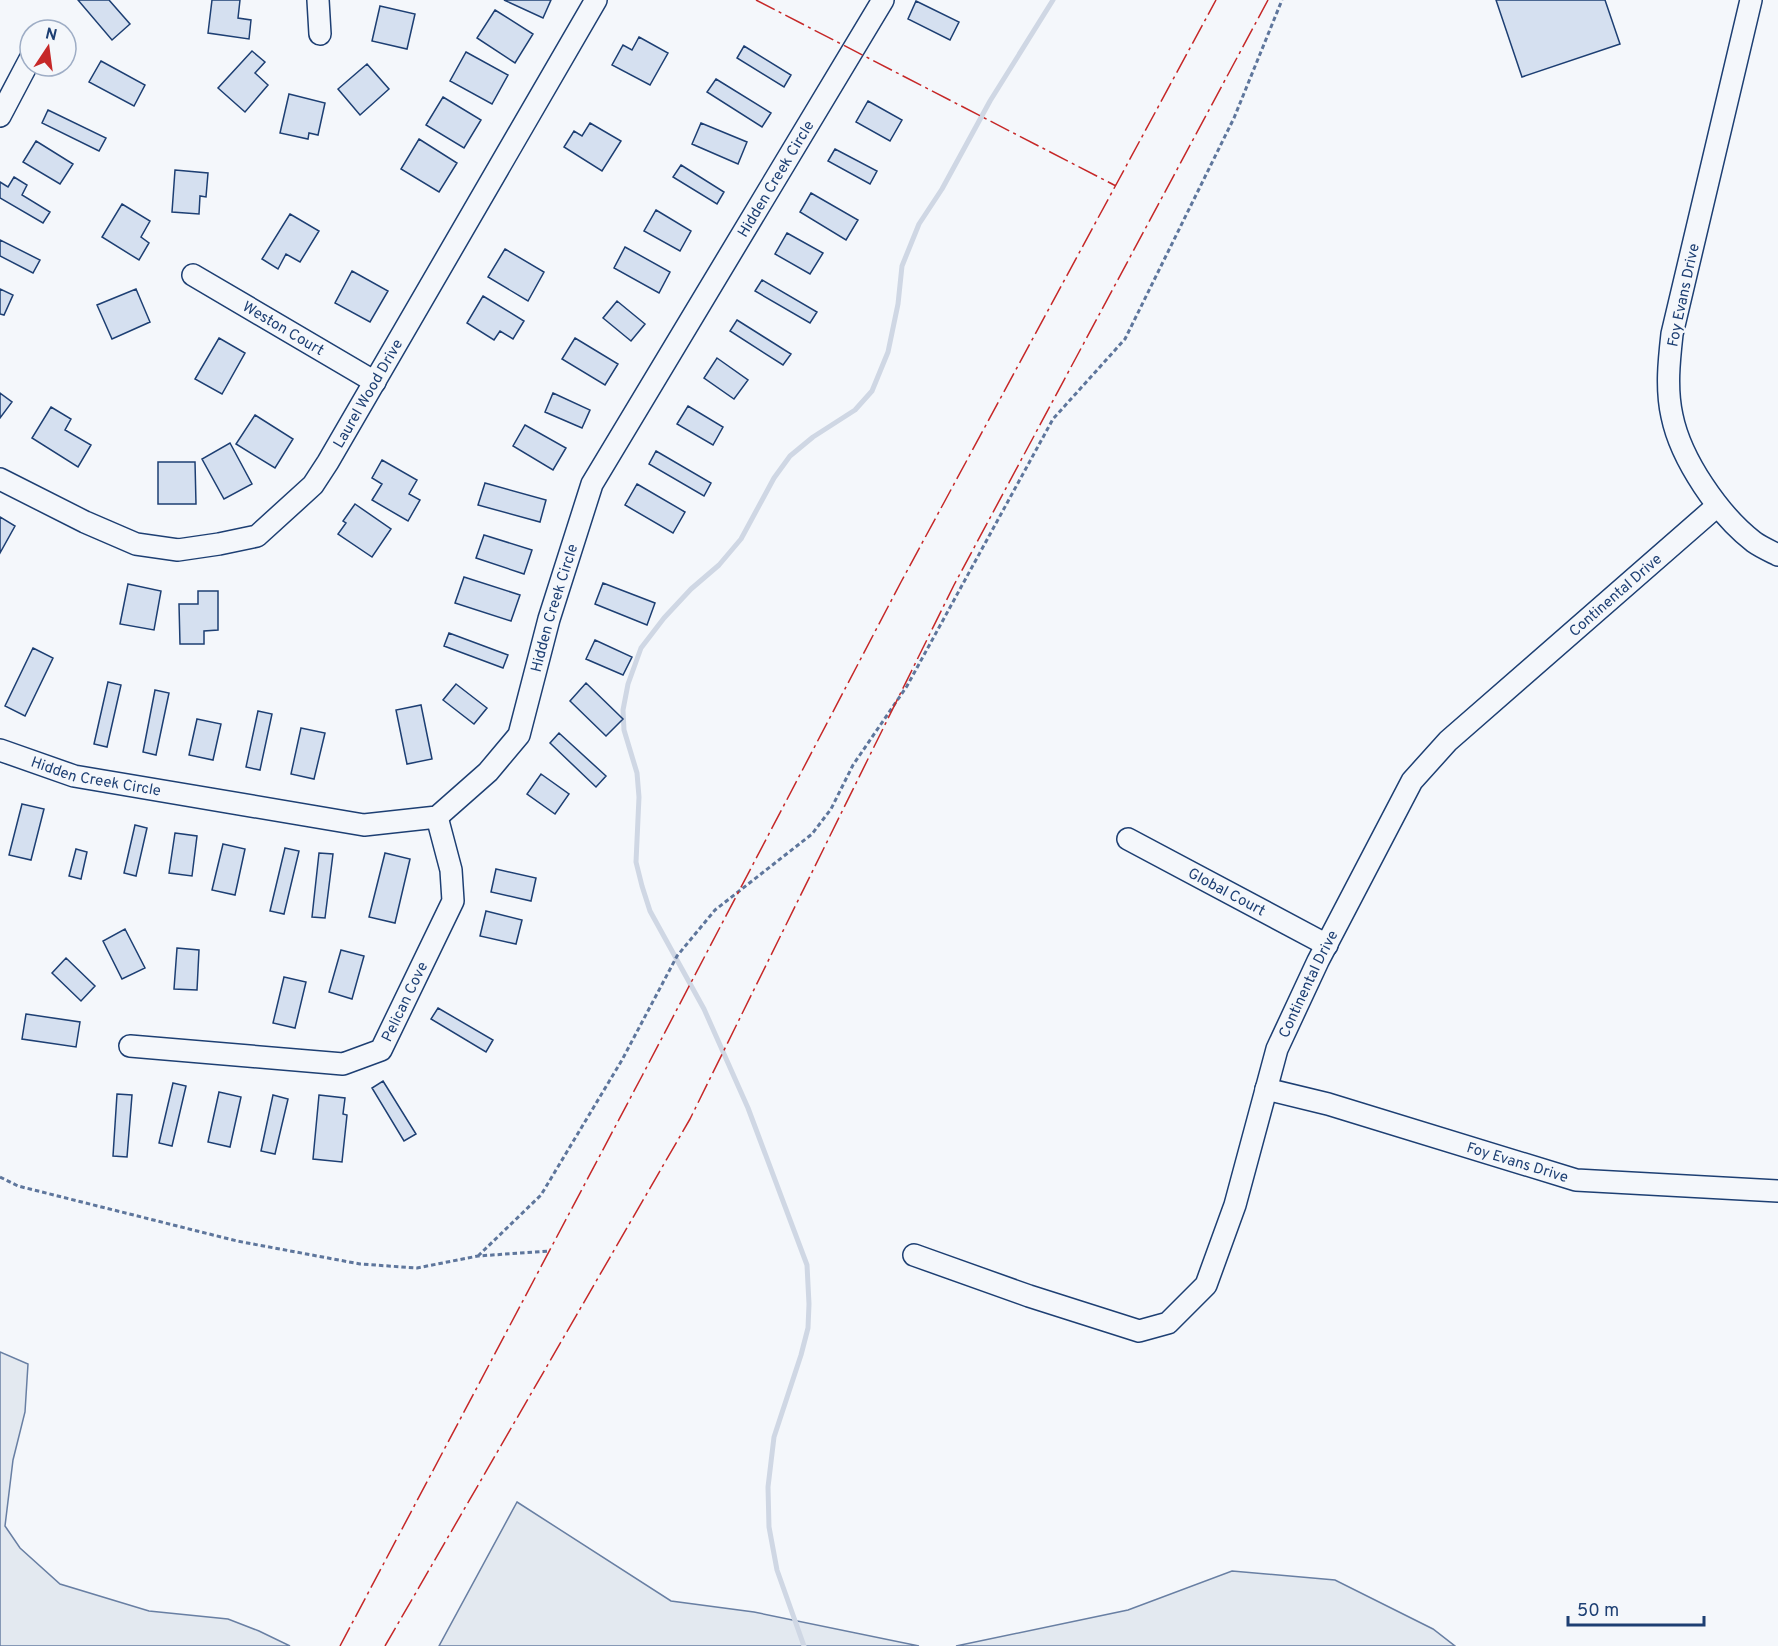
<svg xmlns="http://www.w3.org/2000/svg" width="1778" height="1646" font-family="Overpass,sans-serif">
<style>
.green{fill:#e3e9f0;stroke:#687fa3;stroke-width:1.5}
.lines{fill:none;stroke-linecap:round;stroke-linejoin:round}
.stream{stroke:#cfd7e4;stroke-width:5}
.building{fill:#d5e0f0;stroke:#1d3f73;stroke-width:1.5}
.minor-casing{stroke:#1d3f73;stroke-width:24}
.path{stroke:#5e769c;stroke-width:3;stroke-dasharray:4.5 3;stroke-linecap:butt}
.minor{stroke:#f4f7fb;stroke-width:21}
.power{stroke:#c62828;stroke-width:1.5;stroke-dasharray:21 4.5 3 4.5;stroke-linecap:butt}
.labels{text-anchor:middle;stroke-width:4.5;stroke-linejoin:round;paint-order:stroke}
.street-label{font-size:15px;fill:#1d3f73;stroke:#f4f7fb}
</style>
<rect width="100%" height="100%" fill="#f4f7fb"/>
<path class="green" d="M0,1352L28,1364L25,1412L13,1460L5,1526L20,1548L60,1584L149,1611L228,1619L259,1631L290,1646H0Z
M517,1502L671,1601L754,1612L919,1646H439Z
M1232,1571L1335,1580L1433,1629L1455,1646H956L1128,1610Z"/>
<g class="lines">
<path class="stream" d="M804,1646L777,1570L769,1527L768,1487L774,1437L801,1355L808,1328L809,1304L807,1265L748,1108L704,1009L650,911L642,886L636,862L639,797L637,773L624,730L623,710L628,684L641,648L664,618L691,589L719,565L741,539L774,478L790,456L813,437L855,410L872,391L888,352L898,304L902,266L919,224L942,189L990,101L1053,0"/>
</g>
<path class="building" d="M78,0H109L130,24L112,40Z
M212,0H240L238,18L251,20L249,39L208,33Z
M504,0H551L543,18Z
M1496,0H1605L1620,44L1522,77Z
M916,1L959,22L950,40L908,19Z
M380,6L415,14L407,49L372,41Z
M495,10L533,34L515,63L477,38Z
M639,37L668,53L650,85L612,65L623,45L632,50Z
M744,46L791,75L784,87L737,58Z
M252,51L265,62L255,73L268,85L245,112L218,88Z
M466,52L508,75L492,104L450,81Z
M101,61L145,85L134,106L89,82Z
M367,64L389,89L360,115L338,89Z
M716,79L771,113L762,127L707,92Z
M289,94L325,103L318,135L309,133L308,139L280,133Z
M443,97L481,120L464,148L426,125Z
M868,101L902,120L890,141L856,122Z
M48,110L106,138L99,151L42,123Z
M590,123L621,141L602,171L564,147L574,131L582,136Z
M701,123L747,142L738,164L692,144Z
M419,139L457,163L439,192L401,169Z
M36,141L73,164L60,184L23,162Z
M835,149L877,171L870,184L828,161Z
M681,165L724,192L717,204L673,177Z
M175,170L208,173L206,197L200,196L199,214L172,212Z
M14,177L27,185L22,195L50,212L43,223L0,198V182L8,187Z
M811,193L858,220L846,240L800,212Z
M122,204L150,221L141,237L149,243L139,260L102,237Z
M656,210L691,231L680,251L644,231Z
M290,214L319,231L300,262L286,254L278,269L262,259Z
M787,233L823,253L810,274L775,254Z
M0,240L40,260L33,273L0,256Z
M625,247L670,272L659,293L614,268Z
M505,249L544,272L528,301L488,277Z
M352,271L388,291L370,322L335,303Z
M762,280L817,312L810,323L755,291Z
M0,289L13,295L4,315L0,314Z
M136,289L150,322L112,339L97,305Z
M483,296L524,321L513,339L500,331L494,340L467,323Z
M617,301L645,324L631,341L603,318Z
M737,320L791,354L783,365L730,331Z
M219,338L245,353L222,394L195,379Z
M575,338L618,364L605,385L562,359Z
M717,358L748,380L734,399L704,378Z
M0,393L12,402L0,418Z
M553,393L590,410L582,428L545,412Z
M688,406L723,427L713,445L677,424Z
M51,407L71,419L65,430L91,445L78,467L32,438Z
M255,415L293,439L275,468L236,444Z
M525,425L566,448L553,470L513,446Z
M230,443L252,484L224,499L202,459Z
M656,451L711,483L704,496L649,464Z
M382,460L417,480L409,494L420,500L408,521L372,500L382,484L372,478Z
M158,462H195L196,504H158Z
M485,483L546,500L540,522L478,505Z
M637,484L685,512L673,533L625,505Z
M355,504L391,529L372,557L338,534L346,523L343,521Z
M0,517L15,526L0,553Z
M484,535L532,550L524,574L476,558Z
M464,577L520,595L511,621L455,603Z
M603,583L655,603L647,625L595,604Z
M128,584L161,591L154,630L120,624Z
M198,591H218V630L204,631V644H180L179,604H198Z
M449,633L508,655L503,668L444,646Z
M595,640L632,657L623,675L586,659Z
M33,648L53,658L25,716L5,706Z
M108,682L121,685L107,747L94,744Z
M586,683L623,719L606,736L570,701Z
M456,684L487,708L474,724L443,700Z
M155,690L169,693L156,755L143,752Z
M421,705L432,759L407,764L396,710Z
M258,711L272,714L260,770L246,767Z
M197,719L221,724L213,760L189,755Z
M301,728L325,733L314,779L291,774Z
M559,733L606,776L596,787L550,743Z
M541,774L569,794L555,814L527,794Z
M22,804L44,809L31,860L9,855Z
M135,825L147,828L136,876L124,873Z
M175,833L197,836L192,876L169,873Z
M223,844L245,849L235,895L212,890Z
M285,848L299,851L284,914L270,911Z
M76,849L87,852L81,879L69,876Z
M319,853L333,854L325,918L312,917Z
M385,853L410,859L395,923L369,917Z
M496,869L536,878L531,901L491,892Z
M486,911L522,920L516,944L480,936Z
M125,929L145,968L122,979L103,941Z
M177,948L199,950L197,990L174,989Z
M341,950L364,956L352,999L329,992Z
M66,958L95,986L81,1001L52,973Z
M284,977L306,982L295,1028L273,1023Z
M438,1008L493,1040L486,1052L431,1019Z
M26,1014L80,1022L76,1047L22,1039Z
M383,1081L416,1134L404,1141L372,1088Z
M173,1083L186,1086L172,1146L159,1143Z
M219,1092L241,1097L230,1147L208,1142Z
M117,1094L132,1095L127,1157L113,1156Z
M273,1095L288,1099L275,1154L261,1151Z
M319,1095L345,1098L343,1114L347,1115L342,1162L313,1159Z"/>
<g class="lines">
<defs>
<g id="minor">
<path d="M318,0L320,34"/>
<path d="M1751,0L1672,334C1669,361 1666,389 1672,416C1681,460 1719,515 1754,542C1761,547 1770,551 1778,555"/>
<path d="M0,116L30,59"/>
<path id="s1" d="M193,275L375,382"/>
<path id="s2" d="M0,479L85,522L136,544L178,550L219,544L257,536L313,485L328,462L596,0"/>
<path id="s3" d="M0,750L74,776L364,825L437,817L488,772L519,735L549,619L592,484L883,0"/>
<path id="s4" d="M1128,839L1327,945"/>
<path id="s5" d="M130,1046L343,1064L381,1050L453,901L451,870L437,817"/>
<path id="s6" d="M1266,1089L1328,1104L1576,1180L1778,1191"/>
<path id="s7" d="M914,1255L1029,1296L1139,1331L1168,1323L1206,1285L1235,1205L1277,1049L1318,961L1412,781L1448,741L1717,506"/>
</g>
</defs>
<use href="#minor" class="minor-casing"/>
<path class="path" d="M0,1177L18,1186L237,1241L360,1264L417,1268L478,1256L550,1251
M478,1256L541,1195L622,1060L677,956L715,910L812,834L831,809L853,765L907,686L1053,419L1125,339L1234,118L1282,0"/>
<use href="#minor" class="minor"/>
<path class="power" d="M756,0L1116,186
M340,1646L642,1076L901,582L1216,0
M385,1646L690,1119L954,585L1268,0"/>
</g>
<g class="labels">
<g class="street-label">
<text dy="5" stroke="none"><textPath href="#s3" startOffset="1180">Hidden Creek Circle</textPath></text>
<text transform="translate(1683 295) rotate(-78)" y="5">Foy Evans Drive</text>
<text dy="5" stroke="none"><textPath href="#s1" startOffset="105">Weston Court</textPath></text>
<text dy="5" stroke="none"><textPath href="#s2" startOffset="456">Laurel Wood Drive</textPath></text>
<text dy="5" stroke="none"><textPath href="#s7" startOffset="1144">Continental Drive</textPath></text>
<text dy="5" stroke="none"><textPath href="#s3" startOffset="694">Hidden Creek Circle</textPath></text>
<text dy="5" stroke="none"><textPath href="#s3" startOffset="100">Hidden Creek Circle</textPath></text>
<text dy="5" stroke="none"><textPath href="#s4" startOffset="112">Global Court</textPath></text>
<text dy="5" stroke="none"><textPath href="#s7" startOffset="640">Continental Drive</textPath></text>
<text dy="5" stroke="none"><textPath href="#s5" startOffset="308">Pelican Cove</textPath></text>
<text dy="5" stroke="none"><textPath href="#s6" startOffset="262">Foy Evans Drive</textPath></text>
</g>
</g>
<g transform="translate(48 48) rotate(13)"><circle r="28" fill="#f4f7fb" stroke="#9eadc5" stroke-width="1.5"/>
<path d="M0-4.5L10 22L0 15L-10 22Z" fill="#c62828"/>
<text y="-9" font-size="16" font-weight="bold" text-anchor="middle" fill="#1d3f73">N</text>
</g>
<path d="M1568 1616v9h136v-9" fill="none" stroke="#1d3f73" stroke-width="3"/>
<text x="1577" y="1616" font-size="18" fill="#1d3f73" stroke="#f4f7fb" stroke-width="4.5" paint-order="stroke">50 m</text>
</svg>
